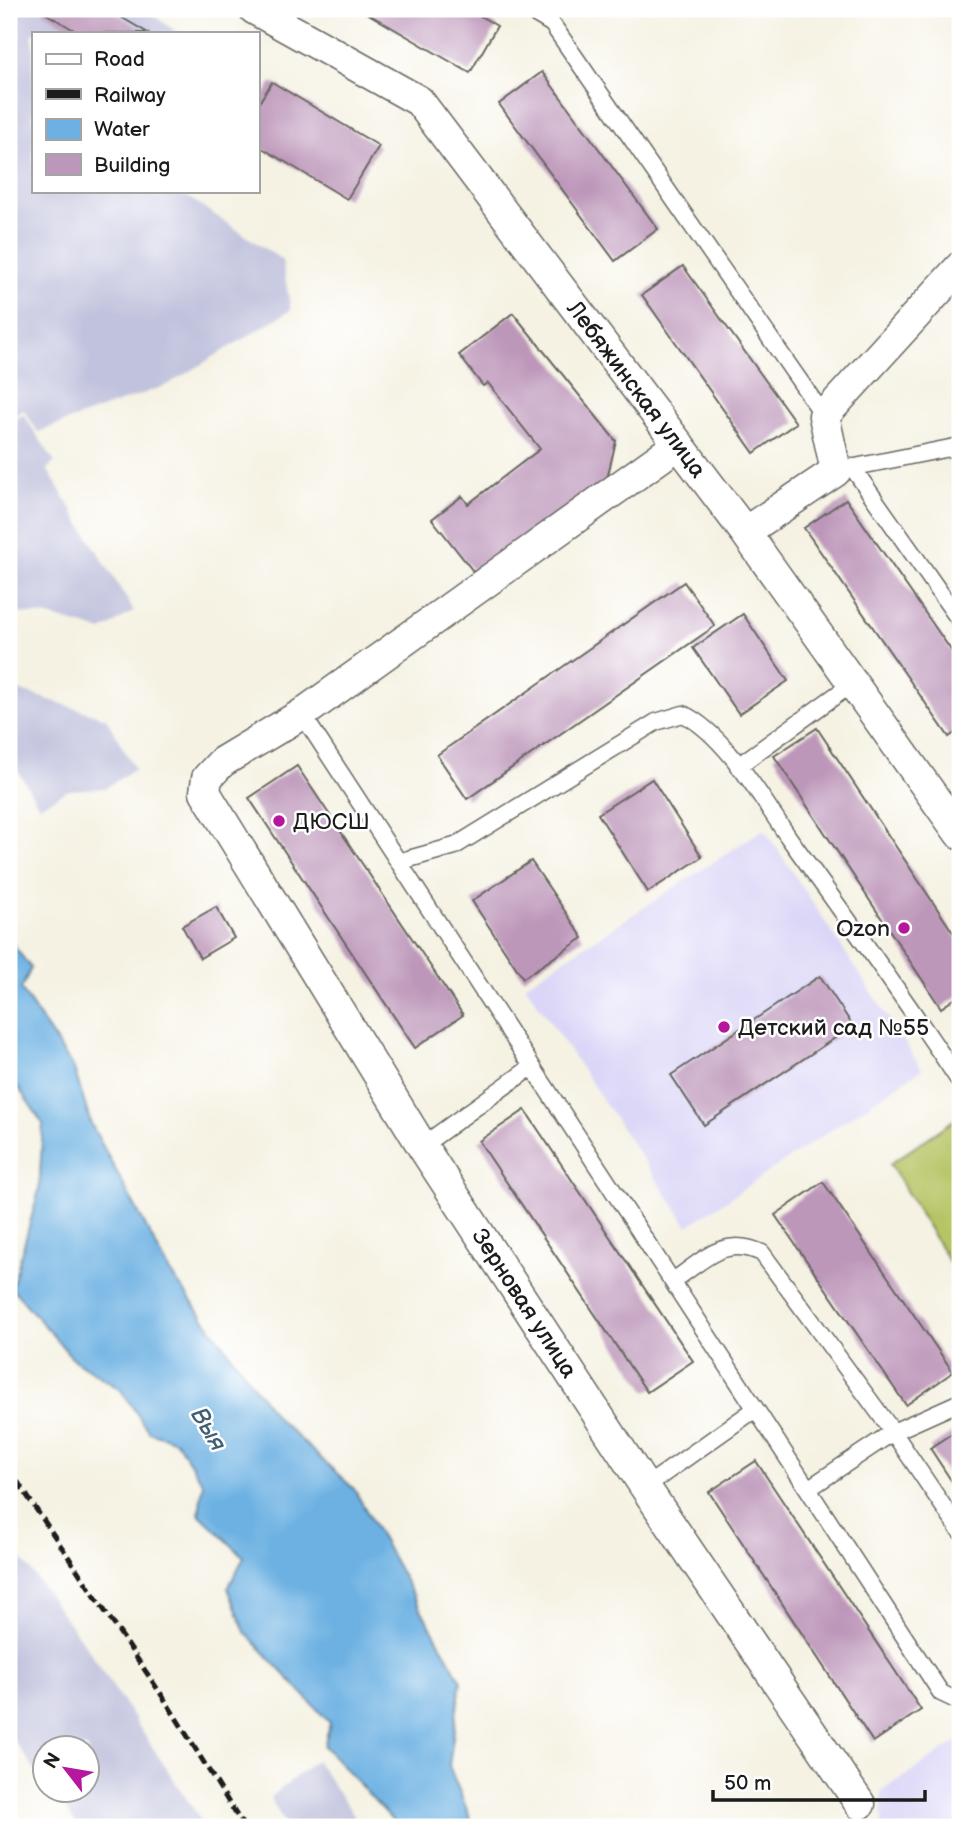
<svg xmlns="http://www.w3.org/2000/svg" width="969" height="1836" font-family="'Balsamiq Sans',sans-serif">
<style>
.built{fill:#dbd6f7}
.industrial{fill:#c1c2dd}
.green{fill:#b7c465;stroke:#6a7040;stroke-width:2}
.water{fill:#6cb1e2;stroke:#44667f;stroke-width:2}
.building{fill:#bd97ba}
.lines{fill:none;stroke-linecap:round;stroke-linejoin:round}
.lane-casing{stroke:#686762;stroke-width:19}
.street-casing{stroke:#686762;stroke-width:33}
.lane{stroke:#fff;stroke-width:16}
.street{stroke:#fff;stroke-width:30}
.rail{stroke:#1c1c1c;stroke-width:5;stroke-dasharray:10 5;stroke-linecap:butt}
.poi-dot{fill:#b5179e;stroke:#fff;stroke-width:2.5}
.labels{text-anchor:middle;stroke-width:5;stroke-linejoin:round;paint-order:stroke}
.street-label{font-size:23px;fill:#1c1c1c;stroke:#fff}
.poi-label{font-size:23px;fill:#1c1c1c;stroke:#fff;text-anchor:start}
.water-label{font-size:24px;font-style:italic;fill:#405f75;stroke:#fff}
</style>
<rect width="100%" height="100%" fill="#fff"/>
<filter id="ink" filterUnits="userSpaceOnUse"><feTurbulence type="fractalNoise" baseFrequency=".0143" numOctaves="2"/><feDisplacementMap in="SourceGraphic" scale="14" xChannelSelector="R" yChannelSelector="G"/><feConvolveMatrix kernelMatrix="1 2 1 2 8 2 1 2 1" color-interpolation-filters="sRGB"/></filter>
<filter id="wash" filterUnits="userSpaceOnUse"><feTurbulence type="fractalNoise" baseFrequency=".00686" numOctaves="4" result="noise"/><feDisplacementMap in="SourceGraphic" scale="28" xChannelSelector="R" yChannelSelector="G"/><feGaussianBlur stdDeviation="1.57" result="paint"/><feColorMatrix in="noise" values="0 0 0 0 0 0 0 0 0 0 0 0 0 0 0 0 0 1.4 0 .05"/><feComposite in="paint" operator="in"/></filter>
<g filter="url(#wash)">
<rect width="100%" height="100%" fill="#f5f2e3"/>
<path class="built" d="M764,829L922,1069L688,1226L525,985Z
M960,1739V1827H882L881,1792Z"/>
<path class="industrial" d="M18,9H145L178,33H33V191H179L282,260L291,310L167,385L38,432L24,410L9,419V24Z
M23,414L55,462L47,469L134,611L102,631L49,616L9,612V423Z
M9,687L106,718L135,769L105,788L69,790L39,806L9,756Z
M9,1541L88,1649L205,1827H79L51,1791L88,1790V1748H46L45,1783L9,1734Z
M316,1760L362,1827H287L270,1798Z"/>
<path class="green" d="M960,1116V1280L890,1164Z"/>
<path class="water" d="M9,939L31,968L21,989L74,1069L91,1124L170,1272L277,1418L354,1489L461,1681L449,1766L474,1827H399L324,1746L330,1723L245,1632L228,1588L244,1557L199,1514L203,1483L176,1441L149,1432L121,1390L74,1360L12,1288L39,1190L43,1124L9,1074Z"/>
<g id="blocks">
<path class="building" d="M45,9H107L148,33H72L74,30L43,12Z
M360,9H469L497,26L470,73Z
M542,72L658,229L615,261L499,104Z
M272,82L379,146L347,199L257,145V106Z
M683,266L796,423L754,453L642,295Z
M513,313L616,441L606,483L480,580L432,519L462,496L468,504L540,449L488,383L483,386L459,355Z
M846,499L960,663V729L949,737L804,528Z
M684,582L715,626L467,799L437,755Z
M743,614L788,681L739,714L693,648Z
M817,728L960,943V995L941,1008L774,756Z
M297,766L463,1015L415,1048L249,798Z
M652,779L702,857L648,892L598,814Z
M531,861L583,938L523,978L472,901Z
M216,907L234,938L200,958L182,926Z
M820,976L853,1026L704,1125L671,1075Z
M525,1110L693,1361L647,1392L479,1141Z
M823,1182L953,1372L906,1405L775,1215Z
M960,1428V1494L930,1448Z
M756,1461L921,1710L873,1742L709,1492Z"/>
</g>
</g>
<g filter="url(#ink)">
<use href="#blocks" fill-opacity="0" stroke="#686762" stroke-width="2"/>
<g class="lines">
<defs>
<path id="lane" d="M527,9L552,24L824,416
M852,467L960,621
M845,469L960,446
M302,714L941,1693L960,1702
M738,766L853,683
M398,862L455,846L656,722L683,714C725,734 762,799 789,838C847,918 905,999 960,1082
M422,1146L530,1068
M673,1281C704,1260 724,1235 762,1253L893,1432L960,1531
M645,1487L754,1410
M808,1489L893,1432L960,1402"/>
<path id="street" d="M254,9L419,101L745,532L960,834
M679,444L302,714L222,762L207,778L205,792L422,1146L645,1487L860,1804
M745,532L836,471L824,416L960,267"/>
</defs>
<use href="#lane" class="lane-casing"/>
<use href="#street" class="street-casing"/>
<use href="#lane" class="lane"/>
<use href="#street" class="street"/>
<path class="rail" d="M9,1469L165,1700L244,1827"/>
</g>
</g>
<g class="poi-dot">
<circle cx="279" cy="821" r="7"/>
<circle cx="904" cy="928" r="7"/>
<circle cx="724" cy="1027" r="7"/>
</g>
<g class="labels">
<g class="street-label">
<text transform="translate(637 389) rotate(53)" y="8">Лебяжинская улица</text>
<text transform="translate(525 1303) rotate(57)" y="8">Зерновая улица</text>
</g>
<g class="poi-label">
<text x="293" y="829">ДЮСШ</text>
<text x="890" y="936" text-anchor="end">Ozon</text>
<text x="738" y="1035">Детский сад №55</text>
</g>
<g class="water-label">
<text transform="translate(209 1429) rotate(59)" y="8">Выя</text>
</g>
</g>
<rect width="969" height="1836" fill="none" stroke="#fff" stroke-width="35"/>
<rect x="32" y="32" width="228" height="161" fill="#ffffff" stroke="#a4a4a4" stroke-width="2"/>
<rect x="46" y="54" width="35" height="10" fill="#ffffff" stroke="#a4a4a4" stroke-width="2"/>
<text x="94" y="66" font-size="21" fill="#1c1c1c">Road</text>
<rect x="46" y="89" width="35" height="10" fill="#1c1c1c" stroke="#a4a4a4" stroke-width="2"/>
<text x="94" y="102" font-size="21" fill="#1c1c1c">Railway</text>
<rect x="46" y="119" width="35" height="21" fill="#6cb1e2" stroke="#a4a4a4" stroke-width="2"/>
<text x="94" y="136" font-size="21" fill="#1c1c1c">Water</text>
<rect x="46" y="154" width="35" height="21" fill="#bd97ba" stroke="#a4a4a4" stroke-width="2"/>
<text x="94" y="172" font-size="21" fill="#1c1c1c">Building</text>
<g transform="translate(66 1769) rotate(301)"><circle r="33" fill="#ffffff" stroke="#a4a4a4" stroke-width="2"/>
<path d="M0-5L12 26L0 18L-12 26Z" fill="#b5179e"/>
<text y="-10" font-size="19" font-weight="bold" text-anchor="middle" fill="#1c1c1c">N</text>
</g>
<path d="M713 1790v10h212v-10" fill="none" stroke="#1c1c1c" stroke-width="3.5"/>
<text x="724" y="1790" font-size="21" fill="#1c1c1c" stroke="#ffffff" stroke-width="5" paint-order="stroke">50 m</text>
</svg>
